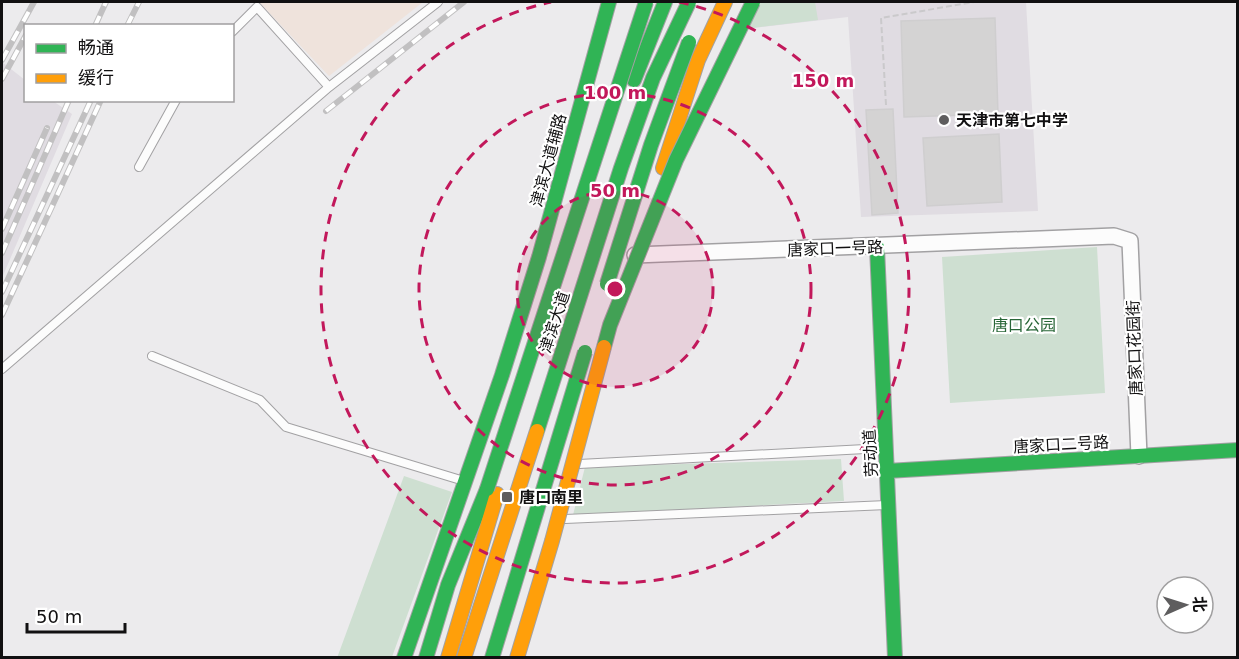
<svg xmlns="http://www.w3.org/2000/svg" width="1239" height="659" font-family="'DejaVu Sans','Noto Sans SC',sans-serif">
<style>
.industrial{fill:#efe3dc}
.built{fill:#e0dce2}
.green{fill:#cedfd1}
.building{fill:#d4d3d3;stroke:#cfcecf;stroke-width:1.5}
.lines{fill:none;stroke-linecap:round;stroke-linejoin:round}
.lane-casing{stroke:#a2a1a3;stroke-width:10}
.street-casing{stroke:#a2a1a3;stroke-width:18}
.fast-casing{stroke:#a2a1a3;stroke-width:16}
.slow-casing{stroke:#a2a1a3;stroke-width:16}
.path{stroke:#cac9cb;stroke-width:2;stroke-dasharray:6 3;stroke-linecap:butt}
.lane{stroke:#fcfcfc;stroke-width:8}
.street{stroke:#fcfcfc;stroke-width:15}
.fast{stroke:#30b455;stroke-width:14}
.slow{stroke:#ff9f0a;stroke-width:14}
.rail-casing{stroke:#c1c0c1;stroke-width:6}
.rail{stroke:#fff;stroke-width:4;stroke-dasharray:11;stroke-linecap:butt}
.fast-bridge-casing{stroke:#a2a1a3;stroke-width:16;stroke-linecap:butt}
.slow-bridge-casing{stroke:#a2a1a3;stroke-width:16;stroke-linecap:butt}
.fast-bridge{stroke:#30b455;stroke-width:14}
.slow-bridge{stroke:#ff9f0a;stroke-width:14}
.ring{fill:none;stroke:#c2185b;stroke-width:3;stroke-dasharray:10 8}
.poi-dot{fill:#5e5d5e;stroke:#fff;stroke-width:2}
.labels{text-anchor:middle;stroke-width:4.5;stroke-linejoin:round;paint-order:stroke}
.poi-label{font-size:16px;font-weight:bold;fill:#111011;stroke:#fff;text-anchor:start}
.street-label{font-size:16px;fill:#111011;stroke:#fff}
.park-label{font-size:16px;fill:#286637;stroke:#fff}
.centre{fill:#c2185b;stroke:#fff;stroke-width:3}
.ring-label{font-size:18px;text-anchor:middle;font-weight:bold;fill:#c2185b;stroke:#fff;stroke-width:4.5;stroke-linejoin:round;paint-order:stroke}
</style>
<rect width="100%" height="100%" fill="#ecebed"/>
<path class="industrial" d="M259,2H423L329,76Z"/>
<path class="built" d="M760,2H1026L1038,211L861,217L848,17L744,29Z
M2,62L25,80L26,100L53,101L72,114L2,278Z"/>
<path class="green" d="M760,2H815L818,20L744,29Z
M1097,247L1105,393L950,403L942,257Z
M841,459L844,501L573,515L585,467Z
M404,476L452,492L392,657L337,658Z"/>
<path class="building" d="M995,18L998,114L904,117L901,21Z
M893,109L898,213L872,215L866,110Z
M999,134L1002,202L927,206L923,138Z"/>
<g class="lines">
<defs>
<path id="lane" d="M232,32L257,7L329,87
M139,167L176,100
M152,356L260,400L286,427L464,481
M2,369L329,87L438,2
M579,464L884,448
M565,519L887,505"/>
<path id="street" d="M635,255L1114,236L1130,241L1139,456"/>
<path id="fast" d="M634,80L665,2
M877,247L895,658
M887,471L1238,450
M404,658L502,375L539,257L609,2
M426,658L448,585L487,489"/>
<path id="slow" d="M663,168L698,60L725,2
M448,658L497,494"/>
</defs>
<use href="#lane" class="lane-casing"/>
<use href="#street" class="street-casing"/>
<use href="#fast" class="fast-casing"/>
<use href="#slow" class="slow-casing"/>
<path class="path" d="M886,105L881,18L974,2"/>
<use href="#lane" class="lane"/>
<use href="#street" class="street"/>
<use href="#fast" class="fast"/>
<use href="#slow" class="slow"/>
<defs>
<path id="rail" d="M95,26L106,2
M127,26L139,2
M2,60L34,2
M2,79L26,35
M326,111L464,2
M2,229L47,128
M2,253L69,100
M2,292L91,100
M2,315L101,100"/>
</defs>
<use href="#rail" class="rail-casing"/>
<use href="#rail" class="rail"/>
<defs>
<path id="fast-bridge" d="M607,284L651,145L689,42
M604,347L610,325L676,160L753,2
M537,431L621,168L653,78L689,2
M487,489L646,2
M492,658L585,352"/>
<path id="slow-bridge" d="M464,658L537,431
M517,658L552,541L604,347"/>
</defs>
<use href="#fast-bridge" class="fast-bridge-casing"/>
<use href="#slow-bridge" class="slow-bridge-casing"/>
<use href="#fast-bridge" class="fast-bridge"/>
<use href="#slow-bridge" class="slow-bridge"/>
</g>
<circle cx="615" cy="289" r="98" fill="#c2185b" fill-opacity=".12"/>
<g class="ring">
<circle cx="615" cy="289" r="98"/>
<circle cx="615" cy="289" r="196"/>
<path d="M679 2A294 294 0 1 1 551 2"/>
</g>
<g class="poi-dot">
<circle cx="944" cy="120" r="6"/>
<rect x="501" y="491" width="12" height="12" rx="3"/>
</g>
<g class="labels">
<g class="poi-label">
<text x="956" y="126">天津市第七中学</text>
<text x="519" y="503">唐口南里</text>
</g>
<g class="street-label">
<text transform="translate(548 160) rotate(-75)" y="6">津滨大道辅路</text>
<text transform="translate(835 248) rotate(-2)" y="6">唐家口一号路</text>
<text transform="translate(554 322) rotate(-72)" y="6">津滨大道</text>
<text transform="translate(1134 348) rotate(-92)" y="6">唐家口花园街</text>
<text transform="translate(1061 444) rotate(-3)" y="6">唐家口二号路</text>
<text transform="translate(870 453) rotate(-93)" y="6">劳动道</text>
</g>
<g class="park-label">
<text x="1024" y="331">唐口公园</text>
</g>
</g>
<circle cx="615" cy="289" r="9" class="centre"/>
<g class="ring-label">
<text x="823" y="87">150 m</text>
<text x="615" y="99">100 m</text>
<text x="615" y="197">50 m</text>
</g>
<rect width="1239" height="659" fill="none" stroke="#111011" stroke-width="6"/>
<rect x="24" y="24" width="210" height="78" fill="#ffffff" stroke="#a09fa0" stroke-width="1.5"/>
<rect x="36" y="44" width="30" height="9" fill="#30b455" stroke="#a09fa0" stroke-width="1.5"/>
<text x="78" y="54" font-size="18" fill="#111011">畅通</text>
<rect x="36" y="74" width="30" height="9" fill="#ff9f0a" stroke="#a09fa0" stroke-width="1.5"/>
<text x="78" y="84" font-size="18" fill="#111011">缓行</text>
<g transform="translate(1185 605) rotate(87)"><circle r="28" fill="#ffffff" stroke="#a09fa0" stroke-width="1.5"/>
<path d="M0-4.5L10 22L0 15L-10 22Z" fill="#5e5d5e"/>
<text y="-9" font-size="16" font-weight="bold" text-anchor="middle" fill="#111011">北</text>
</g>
<path d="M27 623v9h98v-9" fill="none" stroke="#111011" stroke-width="3"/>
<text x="36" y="623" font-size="18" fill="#111011" stroke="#ffffff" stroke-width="4.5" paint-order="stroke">50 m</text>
</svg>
